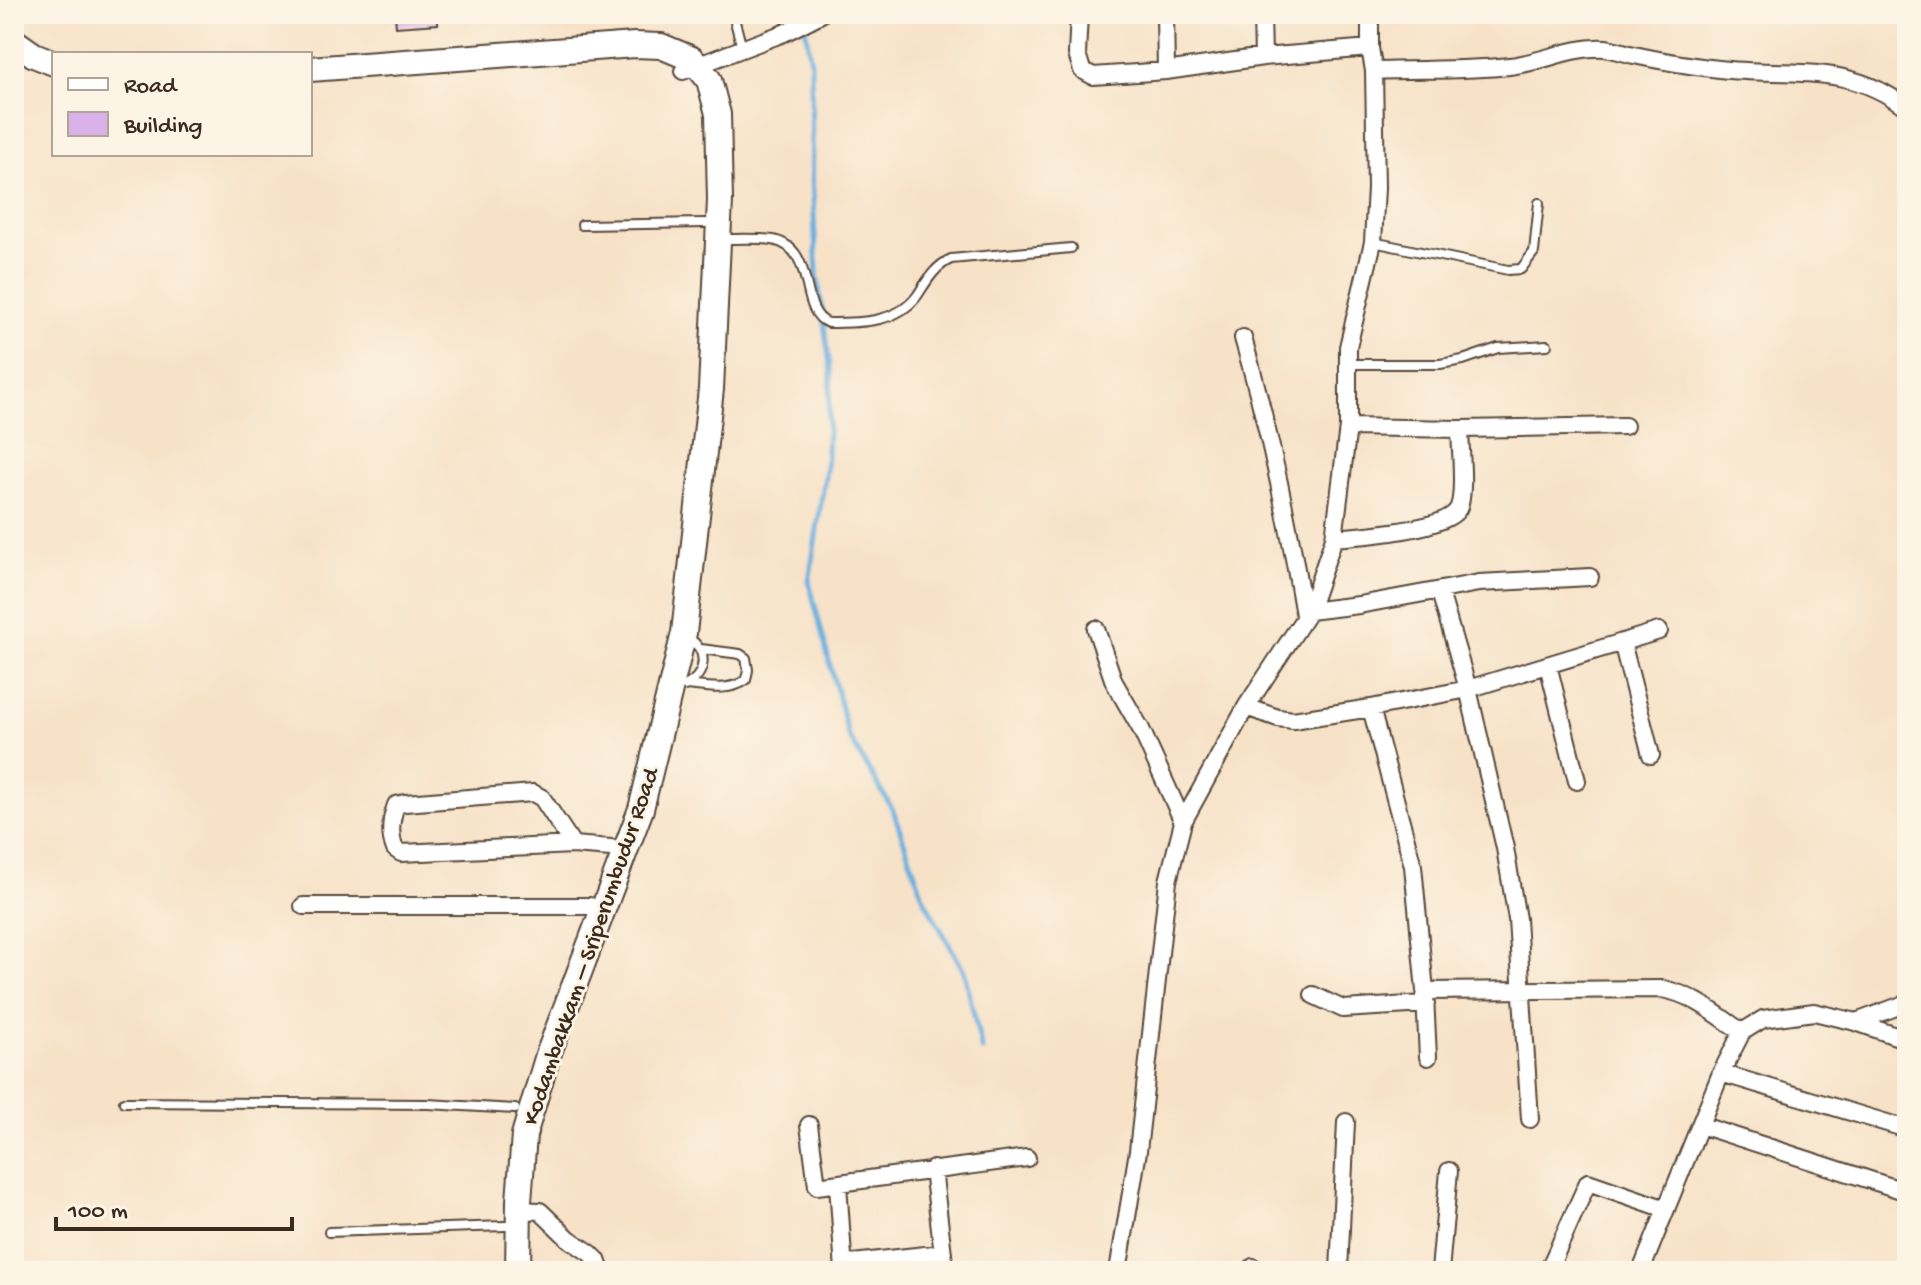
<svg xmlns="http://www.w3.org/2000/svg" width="1921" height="1285" font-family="'Gochi Hand',sans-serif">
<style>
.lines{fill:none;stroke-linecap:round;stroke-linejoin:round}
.stream{stroke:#69afe0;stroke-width:5}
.building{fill:#dab2e9}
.lane-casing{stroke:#574638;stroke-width:12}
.street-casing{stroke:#574638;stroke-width:20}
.primary-casing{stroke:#574638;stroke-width:28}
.lane{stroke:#fff;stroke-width:8}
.street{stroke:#fff;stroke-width:16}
.primary{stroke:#fff;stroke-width:24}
.labels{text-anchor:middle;stroke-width:6;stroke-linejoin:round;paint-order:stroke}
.street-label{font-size:24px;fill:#3b2a1e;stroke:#fcf5e5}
</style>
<rect width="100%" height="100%" fill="#fcf5e5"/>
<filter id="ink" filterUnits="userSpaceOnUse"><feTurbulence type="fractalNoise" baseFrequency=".0125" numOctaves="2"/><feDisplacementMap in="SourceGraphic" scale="16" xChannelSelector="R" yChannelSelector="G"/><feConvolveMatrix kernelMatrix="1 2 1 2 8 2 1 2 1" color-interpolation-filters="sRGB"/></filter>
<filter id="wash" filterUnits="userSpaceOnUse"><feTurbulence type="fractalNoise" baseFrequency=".006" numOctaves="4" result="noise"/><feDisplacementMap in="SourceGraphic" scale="32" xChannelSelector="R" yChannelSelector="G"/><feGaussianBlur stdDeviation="1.8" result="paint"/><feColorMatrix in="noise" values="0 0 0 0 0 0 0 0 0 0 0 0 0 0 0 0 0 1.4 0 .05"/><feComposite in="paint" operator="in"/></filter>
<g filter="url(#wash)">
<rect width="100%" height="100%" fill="#f7e2c8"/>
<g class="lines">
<path class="stream" d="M803,14L811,63L812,176L817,274L831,373L826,470L809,582L848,735L893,810L924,899L964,971L982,1050"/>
</g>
<g id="blocks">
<path class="building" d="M395,14H438V24L396,27Z"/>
</g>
</g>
<g filter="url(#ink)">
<use href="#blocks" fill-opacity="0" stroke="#574638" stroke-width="2"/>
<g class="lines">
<defs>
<path id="lane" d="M733,14L742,48
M582,225L705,223
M723,239C739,239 757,238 773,240C818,249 797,311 828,323C860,323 897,323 917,296C927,281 934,267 951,259L1071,248
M1373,242L1508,270L1521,269L1534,252L1539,203
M1348,364H1440L1463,360L1498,348L1547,345
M687,685C707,687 729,692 746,680L748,670L746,658L740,654L701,649
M685,686C707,675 709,650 688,638
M124,1102L428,1104L515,1109
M329,1232L505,1226"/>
<path id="street" d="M1079,14L1077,54L1082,70L1093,76L1166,71L1263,57L1370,48L1374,71L1376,188L1373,242L1348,347V427L1334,538L1309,611L1246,707L1183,822L1168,881L1138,1151L1118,1271
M1165,14L1166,71
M1262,14L1263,57
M1370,14V48
M683,71L784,33L821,14
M1374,71C1418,69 1465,71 1509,66C1541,63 1571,46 1605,48C1614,49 1625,53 1634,55C1662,61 1691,66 1719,69C1788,77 1847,61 1907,108
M1243,338C1270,432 1288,519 1304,615
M1348,427L1460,429L1625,426
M1334,538C1358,536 1446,530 1458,509C1466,494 1460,447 1460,429
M1440,592L1468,689L1505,848L1517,919L1530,1119
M1309,611L1359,605L1479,583L1590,577
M1096,629L1114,682L1141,729L1183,822
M1622,642L1651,755
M1548,665L1577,781
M1246,707L1278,718L1293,720L1371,708L1468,689L1659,631
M1371,708L1413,866L1425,991L1662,989C1693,994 1717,1015 1742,1032
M573,845L542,798L533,793L405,803L396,805C391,819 389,835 395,849L401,853L573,845L611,848
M303,906H590
M1313,995L1343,1009L1426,1004
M1425,996L1428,1057
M1856,1022L1907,1040
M1721,1073L1907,1129
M809,1125L817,1186L1027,1158
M1700,1125L1907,1192
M933,1169L945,1271
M838,1184L844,1271
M519,1210L540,1211L569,1239L590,1253L597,1260L601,1271
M844,1264L943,1253
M1252,1271L1253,1267
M1339,1271L1346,1122
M1440,1271L1449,1171
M1548,1271L1588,1182L1666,1209
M1641,1271L1721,1073L1742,1032L1763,1019L1814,1012L1856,1022L1907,1003"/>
<path id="primary" d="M14,41L34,55L54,63
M310,69L635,45L661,46L692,59L709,80L718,114L720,200L711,389L684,633L641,809L548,1055L524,1135L519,1201L518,1271"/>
</defs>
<use href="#lane" class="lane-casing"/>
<use href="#street" class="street-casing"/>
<use href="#primary" class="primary-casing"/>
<use href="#lane" class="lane"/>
<use href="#street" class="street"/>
<use href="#primary" class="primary"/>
</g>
</g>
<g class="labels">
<g class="street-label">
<text transform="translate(589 946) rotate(-71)" y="8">Kodambakkam – Sriperumbudur Road</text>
</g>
</g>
<rect width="1921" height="1285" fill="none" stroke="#fcf5e5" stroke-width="48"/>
<rect x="52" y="52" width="260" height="104" fill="#fcf5e5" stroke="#afa495" stroke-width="2"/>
<rect x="68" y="78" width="40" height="12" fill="#ffffff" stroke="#afa495" stroke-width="2"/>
<text x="124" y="92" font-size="24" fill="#3b2a1e">Road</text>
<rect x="68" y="112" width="40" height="24" fill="#dab2e9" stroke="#afa495" stroke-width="2"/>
<text x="124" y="132" font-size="24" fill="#3b2a1e">Building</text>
<path d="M56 1217v12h236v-12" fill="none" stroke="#3b2a1e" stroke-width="4"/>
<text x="68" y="1217" font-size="24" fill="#3b2a1e" stroke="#fcf5e5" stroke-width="6" paint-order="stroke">100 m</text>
</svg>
